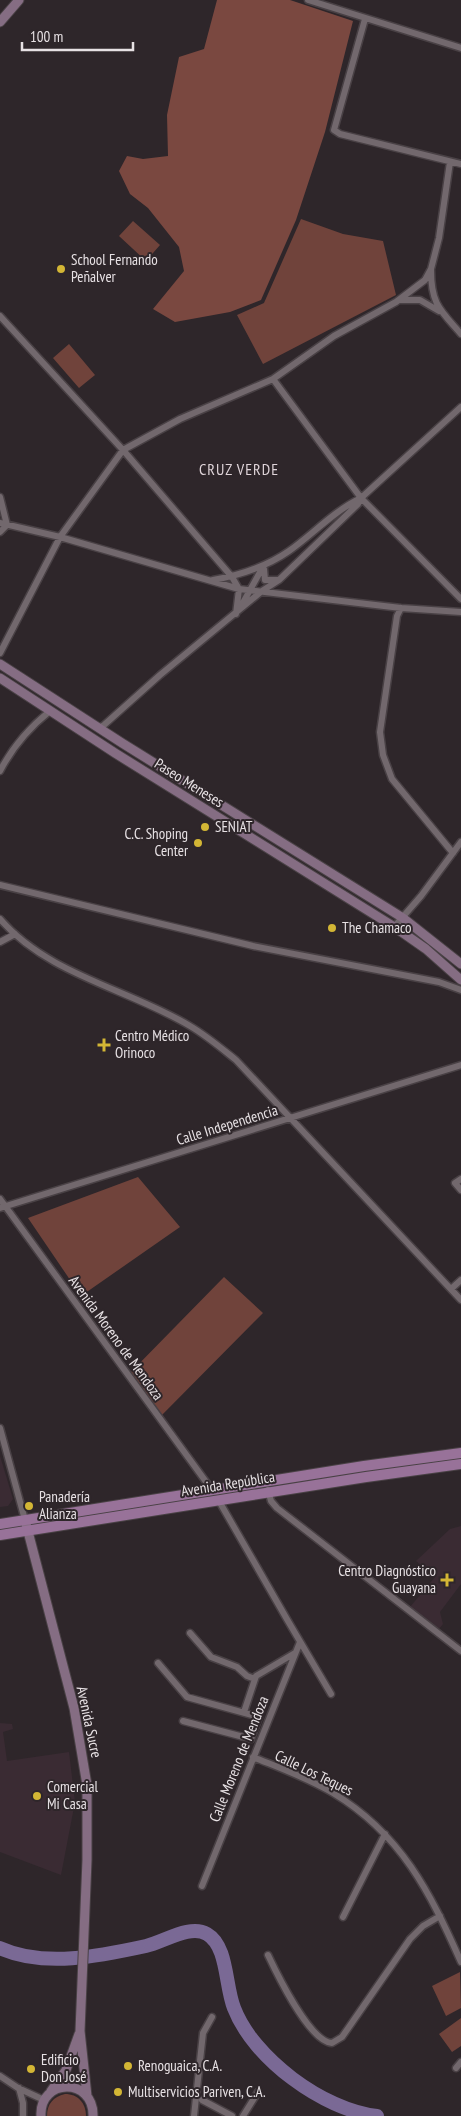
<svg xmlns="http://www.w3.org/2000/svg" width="461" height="2116" font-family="'PT Sans Narrow',sans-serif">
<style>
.built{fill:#3a2b33}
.green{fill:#70433b}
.forest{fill:#7a4840}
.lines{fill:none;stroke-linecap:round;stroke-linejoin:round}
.river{stroke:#7a6995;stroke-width:14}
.street-casing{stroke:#494145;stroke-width:9}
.secondary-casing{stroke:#494145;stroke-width:11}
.primary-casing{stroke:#494145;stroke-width:12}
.street{stroke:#72686d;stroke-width:6}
.secondary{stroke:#856d83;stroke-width:9}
.primary{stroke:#987299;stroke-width:10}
.poi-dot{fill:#d3b635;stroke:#2e262a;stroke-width:2}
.labels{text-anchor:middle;stroke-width:4;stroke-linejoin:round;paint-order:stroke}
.poi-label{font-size:15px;fill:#e7e1e4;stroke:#2e262a;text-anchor:start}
.street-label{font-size:15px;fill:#e7e1e4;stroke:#2e262a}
.neighbourhood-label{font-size:16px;letter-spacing:1px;fill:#dfd4d9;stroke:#2e262a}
</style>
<rect width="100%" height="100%" fill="#2e262a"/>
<path class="built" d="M0,1456L13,1499L8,1506L0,1507Z
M461,1526V1584L440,1612L443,1624L439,1629L410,1607L435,1577L416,1561L450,1529Z
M0,1723L12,1724L13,1729L3,1732L7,1761L69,1752L75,1802L61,1875L0,1852Z"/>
<path class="green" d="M301,219L343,234L383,241L396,295L263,364L237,315L264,303Z
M133,221L160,245L146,261L119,236Z
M69,344L95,375L79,388L53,358Z
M138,1177L180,1227L81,1296L28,1218Z
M224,1277L263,1313L159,1418L128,1375Z
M460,1972L461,2008L446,2016L432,1986Z
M461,2018V2046L452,2052L439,2034Z
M65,2094C78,2094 86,2103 86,2116H47C47,2104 53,2097 65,2094Z"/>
<path class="forest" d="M217,0H290L353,21L325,132L296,220L261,300L230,312L175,322L153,309L184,271L179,247L148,208L130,194L119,171L127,156L143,159L168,156L167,115L179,57L204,49Z"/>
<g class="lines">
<path class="river" d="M0,1948C44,1968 100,1956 146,1946C164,1942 190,1924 207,1934C228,1946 225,1986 234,2008C253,2058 323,2110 377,2116"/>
<defs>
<path id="street" d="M308,0L461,48
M365,19L334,130L340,134L461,164
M431,270C431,304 440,310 461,334
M400,300H420L439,311
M0,316L123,450L232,577L239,589L236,614
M273,379L361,498L461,599
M0,497L7,525L0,532
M0,523L60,537L239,589L401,608L461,612
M264,569L265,580H278
M213,580C241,575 266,567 289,551C313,534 334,511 361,498
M240,608L264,565
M401,608L397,616L380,732L383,755L392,779L453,853
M0,653L60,537L123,450L180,419L273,379L334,336L396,302L425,280L431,269L439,238L450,162
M99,728L104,725L160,675L262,591L279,580L358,504L361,498L461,407
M0,771C12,748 30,727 50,711
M0,885L253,946L439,982L461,990
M0,919C48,975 129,989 190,1026C207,1036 221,1048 236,1060L461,1300
M394,927L421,896L461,842
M0,942L15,934
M461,1179L455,1183L461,1190
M0,1199L212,1490
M0,1208L461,1065
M451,1289L461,1280
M0,1428L25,1520
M268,1490L271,1501L277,1508L461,1651
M219,1501L288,1621L331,1694
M190,1633L211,1657L237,1667L247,1676L255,1679
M158,1663L187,1697L259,1717L251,1739L183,1721
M244,1712L256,1676L295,1653
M253,1757C280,1768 308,1778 333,1793C401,1834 430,1892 461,1962
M202,1886L300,1642
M343,1917L385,1834
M268,1955C277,1974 310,2042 332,2043L342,2037L349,2027L410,1939L423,1926L440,1916
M456,2068L461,2062
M0,2076L18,2088L44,2100
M19,2088L23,2103V2116
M202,2100L232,2116
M194,2116L203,2033L212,2017
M243,2116L258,2092"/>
<path id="secondary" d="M0,22L19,0
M0,664L122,743L403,918L461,964
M0,678L115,753L396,928L426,949L461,980
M25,1520L74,1708L87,1785V1860L80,2031L87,2096
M51,2091L66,2070L79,2034
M41,2116C39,2078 94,2077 93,2116"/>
<path id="primary" d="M0,1524L364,1466L461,1453
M0,1535L366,1477L461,1464"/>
</defs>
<use href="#street" class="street-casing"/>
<use href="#secondary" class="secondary-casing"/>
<use href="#primary" class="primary-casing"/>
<use href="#street" class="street"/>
<use href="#secondary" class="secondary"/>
<use href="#primary" class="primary"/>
</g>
<g class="poi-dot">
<circle cx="61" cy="269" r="5"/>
<circle cx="205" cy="827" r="5"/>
<circle cx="198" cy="843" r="5"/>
<circle cx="332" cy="928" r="5"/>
<path d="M101.5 1037.5h5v5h5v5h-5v5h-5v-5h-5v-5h5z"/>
<circle cx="29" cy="1506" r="5"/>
<path d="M444.5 1572.5h5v5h5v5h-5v5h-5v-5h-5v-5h5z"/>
<circle cx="37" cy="1796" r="5"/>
<circle cx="128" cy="2066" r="5"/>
<circle cx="31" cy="2069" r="5"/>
<circle cx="118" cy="2092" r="5"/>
</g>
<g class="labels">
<g class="poi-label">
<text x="71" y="265">School Fernando<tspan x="71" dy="17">Peñalver</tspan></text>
<text x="215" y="832">SENIAT</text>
<text x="188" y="839" text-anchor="end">C.C. Shoping<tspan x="188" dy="17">Center</tspan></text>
<text x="342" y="933">The Chamaco</text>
<text x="115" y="1041">Centro Médico<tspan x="115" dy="17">Orinoco</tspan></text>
<text x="39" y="1502">Panadería<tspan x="39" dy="17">Alianza</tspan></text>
<text x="436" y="1576" text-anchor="end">Centro Diagnóstico<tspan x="436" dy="17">Guayana</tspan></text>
<text x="47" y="1792">Comercial<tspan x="47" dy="17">Mi Casa</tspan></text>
<text x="41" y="2065">Edificio<tspan x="41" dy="17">Don José</tspan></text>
<text x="138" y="2071">Renoguaica, C.A.</text>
<text x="128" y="2097">Multiservicios Pariven, C.A.</text>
</g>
<g class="street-label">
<text transform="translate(189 783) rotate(32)" y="5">Paseo Meneses</text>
<text transform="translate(227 1125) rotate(-17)" y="5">Calle Independencia</text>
<text transform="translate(116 1338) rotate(54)" y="5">Avenida Moreno de Mendoza</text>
<text transform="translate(228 1484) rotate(-9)" y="5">Avenida República</text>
<text transform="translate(89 1722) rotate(78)" y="5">Avenida Sucre</text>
<text transform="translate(239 1759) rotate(-68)" y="5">Calle Moreno de Mendoza</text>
<text transform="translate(314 1773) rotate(26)" y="5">Calle Los Teques</text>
</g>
<g class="neighbourhood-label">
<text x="239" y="475">CRUZ VERDE</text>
</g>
</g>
<path d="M22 42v8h111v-8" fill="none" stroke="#e7e1e4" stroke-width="2.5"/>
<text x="30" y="42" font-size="15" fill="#e7e1e4" stroke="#2e262a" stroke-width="4" paint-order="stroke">100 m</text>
</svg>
